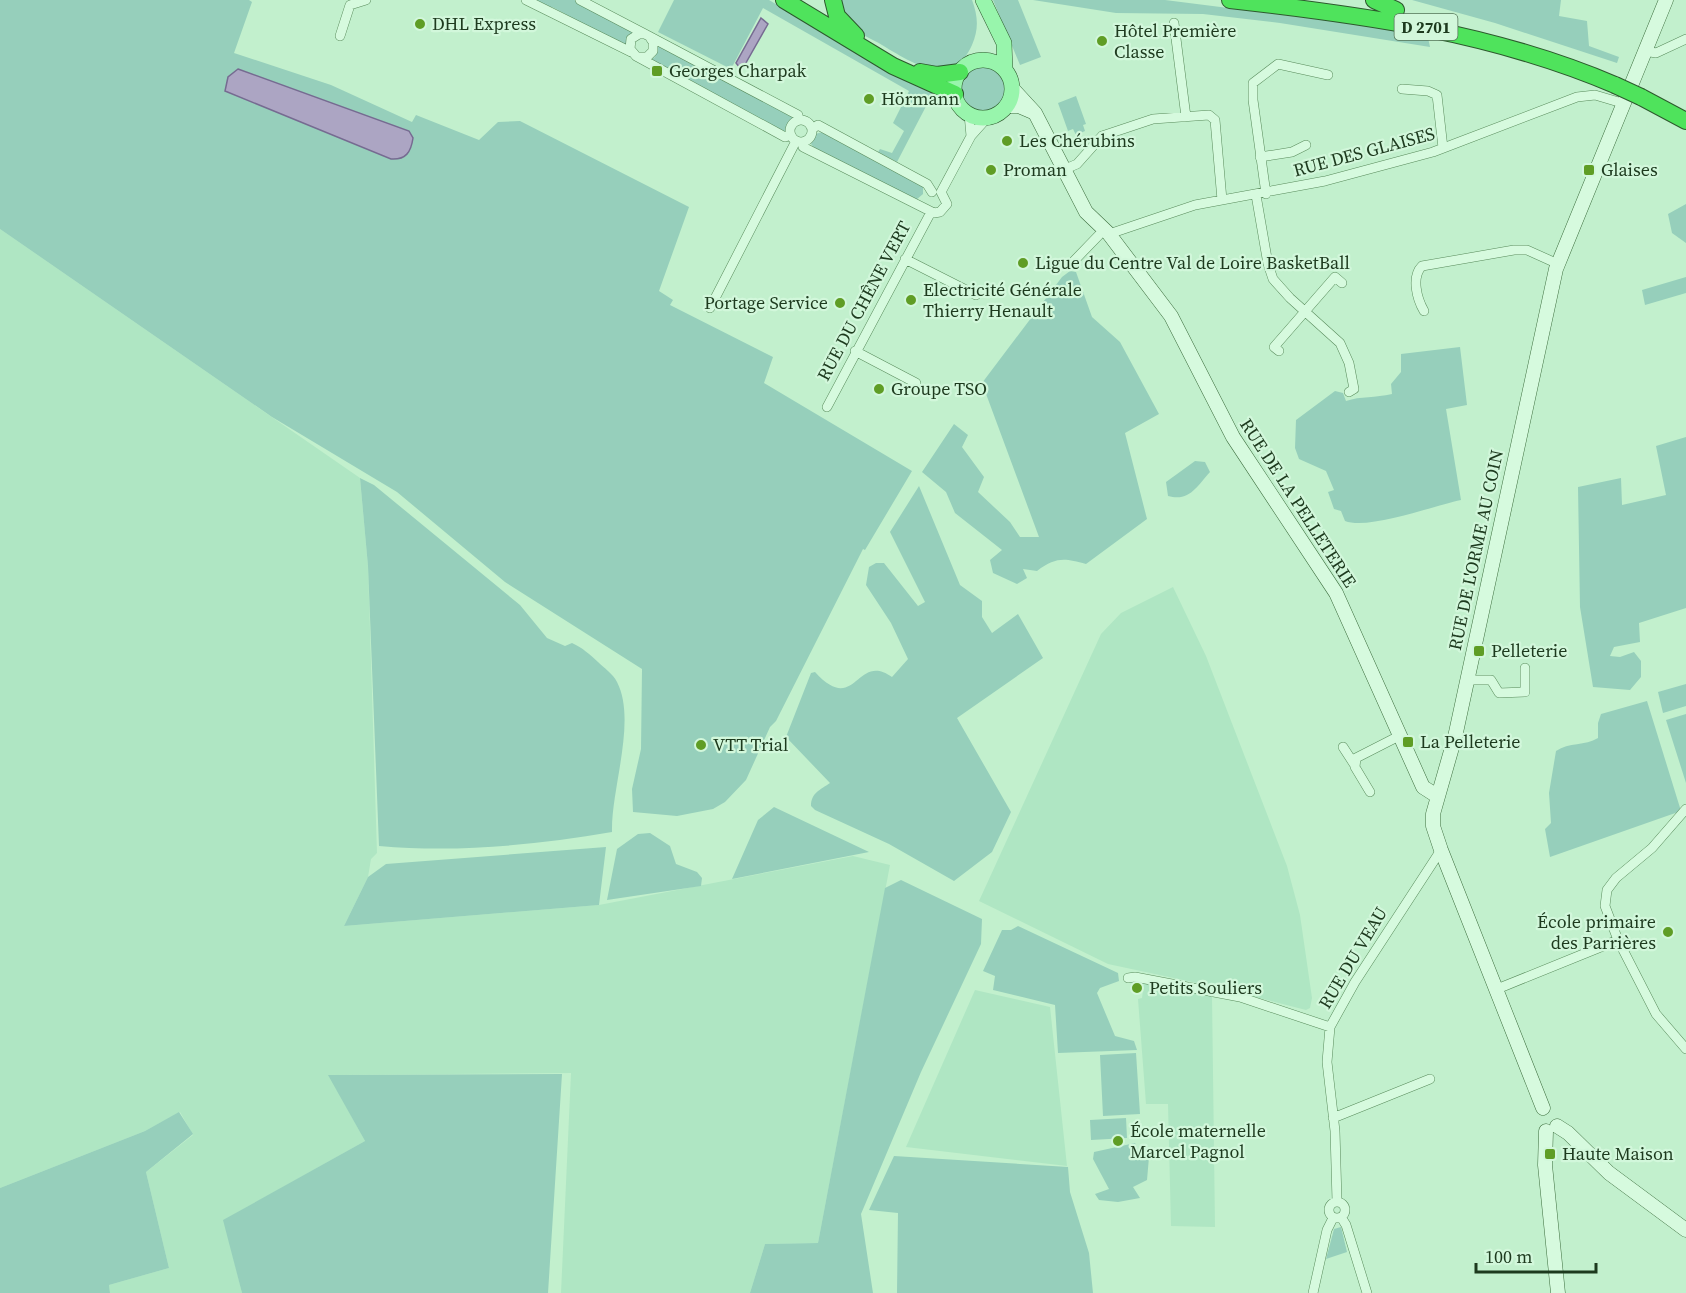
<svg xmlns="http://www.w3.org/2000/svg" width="1686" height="1293" font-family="'Source Serif 4',serif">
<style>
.farmland{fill:#afe6c3}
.green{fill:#96cfbb}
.water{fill:#aca5c3;stroke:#766b91;stroke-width:1.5}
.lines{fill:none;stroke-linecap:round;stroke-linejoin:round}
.street-casing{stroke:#588b5b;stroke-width:10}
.secondary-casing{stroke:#3c6d3d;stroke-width:15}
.primary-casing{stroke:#2d592d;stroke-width:16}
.highway-casing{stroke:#2d592d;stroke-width:18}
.street{stroke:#d6fade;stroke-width:9}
.secondary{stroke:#d6fade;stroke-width:14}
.primary{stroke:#98f5ac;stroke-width:15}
.highway{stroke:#4fe35c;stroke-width:16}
.highway-bridge-casing{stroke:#2d592d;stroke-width:18;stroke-linecap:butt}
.highway-bridge{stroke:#4fe35c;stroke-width:16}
.poi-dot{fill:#5f9d25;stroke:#d2f7db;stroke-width:2}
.labels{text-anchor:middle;stroke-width:4.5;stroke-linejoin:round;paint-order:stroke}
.shield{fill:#d2f7db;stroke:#537357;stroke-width:1.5}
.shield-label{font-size:16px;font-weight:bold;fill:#1d3a1e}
.poi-label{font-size:18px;fill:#1d3a1e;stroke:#d2f7db;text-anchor:start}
.street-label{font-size:18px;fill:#1d3a1e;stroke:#d2f7db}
</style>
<rect width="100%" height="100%" fill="#c2f0cd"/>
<path class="farmland" d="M0,229L360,478L368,566L377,853L371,859L368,877L344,926L599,905L853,856L890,865L818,1243L765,1244L750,1293H561L571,1073L329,1075L365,1141L224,1220L242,1293H110L109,1285L169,1268L146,1172L193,1135L180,1112L145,1131L0,1188Z
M1173,587L1206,656L1287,866L1300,915L1312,998L1310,1008L1306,1010L1225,989L1108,964L979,901L1101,634L1121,613Z
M1144,982L1212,996L1215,1227L1171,1226L1168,1104H1146L1138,999L1142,998Z
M975,990L1050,1007L1067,1166L906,1147Z"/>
<path class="green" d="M0,0H249L252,2L234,53L331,85L412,122L416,115L479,140L498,122L520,121L689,207L659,291L673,300L670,305L773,357L764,383L912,471L865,550L863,549L776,721L770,727L746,780L725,802L713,809L677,816L633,812L632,789L641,749L642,669L505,582L397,492L272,417L0,229Z
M533,0H577L639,32L627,49C601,36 578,20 552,7L550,9Z
M674,0H769L858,53L934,91L897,162L878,152L880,149L892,153L904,131L893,123L909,91L763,8L731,69L658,32Z
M839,0H972C978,16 979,29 972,45C952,90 912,63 882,45C873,39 858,34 850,26C845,20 842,7 839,0Z
M993,0H1018L1041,57L1020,65Z
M1033,0H1165L1427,33L1430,47L1280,23L1203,14L1116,13Z
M1412,0H1561L1559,16L1587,21L1589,46L1619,57L1617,63L1495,23Z
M658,42L796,116L788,122L786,135L650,60L655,57Z
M959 89a24 24 0 1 1 48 0a24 24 0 1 1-48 0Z
M1076,96L1086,124L1083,125L1085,131L1076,135L1073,129L1068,131L1058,103Z
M823,132L923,185V194L916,200L816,150L811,144L815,134Z
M1686,204V243L1672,233L1668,214Z
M1070,271L1076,272L1092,317L1120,342L1159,414L1125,433L1147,519L1086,564C1064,558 1056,557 1037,571L1023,569L1027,578L1017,584L993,573L990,560L1002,550L955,513L946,492L922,472L954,424L968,435L962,447L984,477L978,492L1010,522L1020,537H1039L982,383L1062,277Z
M1686,277V293L1645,305L1642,290Z
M1460,347L1467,405L1446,409L1461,500C1433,506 1369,530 1345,521L1341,511L1334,509L1328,492L1334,490L1326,471L1299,459L1295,448L1296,420L1335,391L1343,393L1346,401C1361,396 1375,398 1392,394L1391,384L1401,372V354Z
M1686,437V608L1639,623L1640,642L1614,647L1610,656L1620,657L1634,652L1641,661V677L1630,690L1593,687L1580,607L1578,487L1621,478L1622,505L1666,495L1656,446Z
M1195,461L1205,462L1210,472C1197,486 1190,502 1168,496L1166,482Z
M360,478L374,485L520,605L547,638L565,646L572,643C583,648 589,654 598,662C604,668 613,674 617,682C637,721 611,788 612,832C534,845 459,853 379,846L368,566Z
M919,486L960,585L982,601V617L992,633L1018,614L1043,658L957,718L1011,812L992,852L954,881L889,844L815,810L811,806C811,793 820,790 830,783L786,737L811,673L815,672C856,717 856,651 892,677L908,659L891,623L866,585L869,567L876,563H884L918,606L925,602L890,532Z
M1686,684V706L1663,713L1658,692Z
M1647,701L1681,811L1550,857L1545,829L1551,823L1549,793L1556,751C1569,742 1585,746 1598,738V723L1601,714Z
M1686,714V783L1666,720Z
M774,807L869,852L732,879L758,820Z
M650,833L670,846L676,864L697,872L702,878L701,886L607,900L617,849L638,834Z
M606,847L599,905L344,926L368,877L386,864Z
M901,880L982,919L981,944L921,1072L861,1214L873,1293H750L765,1244L818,1243L885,888Z
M1018,926L1118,973L1119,981L1100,988L1097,993L1115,1036L1134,1041L1137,1050L1058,1053L1055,1005L993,990L995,976L983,971L1002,930H1011Z
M1136,1053L1140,1114L1103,1116L1100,1055Z
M562,1074L548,1293H242L223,1220L365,1141L328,1075Z
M179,1112L193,1134L146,1172L169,1268L109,1285L110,1293H0V1188L145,1131Z
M1126,1118L1127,1138L1091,1140L1090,1120Z
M1135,1143L1140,1155L1144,1152L1149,1157L1147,1180L1133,1187L1140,1198L1118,1202L1099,1200L1095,1194L1109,1189L1093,1159L1094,1152Z
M894,1156L1068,1167L1070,1192L1089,1253L1093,1293H897L898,1213L869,1210Z
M1341,1227L1347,1252L1326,1259L1334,1229Z"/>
<path class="water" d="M761,18L768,24L743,68H740L736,63Z
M238,69L409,131L413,138C411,152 406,160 391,159L225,91L228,77Z"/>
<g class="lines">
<defs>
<path id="street" d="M526,0L631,52
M580,0L645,34
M1174,23L1186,117
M340,36L350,5L366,0
M1645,51L1656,53L1686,39
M639,57H647L653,51V42L649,36
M1402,89L1428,91L1437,95L1443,148
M969,114L971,136
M790 131a11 11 0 1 1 22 0a11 11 0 1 1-22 0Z
M812,129L818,125L927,184L932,192
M790,135L785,137L636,56L630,49L631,39L639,34H645L798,115L799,120
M804,142L803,147L934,213L940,212L947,204L941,192
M1260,157L1292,152L1306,145
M1063,170L1077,164L1102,136L1153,119L1209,115L1215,120L1222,200
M941,192L971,136L988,117
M1266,194L1253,100V83L1278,64L1328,75
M1256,195L1268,264L1273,279L1290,298L1340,343L1349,363L1354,389L1349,392
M1109,234L1195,205L1325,181L1433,152L1577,97L1595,95L1622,103
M905,259L976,295
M1070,265L1099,235
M710,308L796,141
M1424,311C1417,299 1411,277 1422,266L1514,250H1527L1558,264
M855,351L916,383
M1279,351L1274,347L1335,277L1342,283
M827,407L931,212
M1467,680H1491L1499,693L1525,692V668
M1343,747L1354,764
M1370,792L1355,767L1356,758L1401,735
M1618,940L1605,906L1607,890L1616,878L1652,848L1686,809
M1128,978L1135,977L1240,997L1330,1027
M1497,989L1618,940L1656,1014L1686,1049
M1333,1118L1430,1079
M1337,1201L1335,1131L1327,1062L1330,1027L1355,982L1441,850
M1329 1210a8 8 0 1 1 16 0a8 8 0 1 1-16 0Z
M1341,1217L1346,1225L1367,1293
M1313,1293L1327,1230L1333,1218"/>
<path id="secondary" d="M1012,88L1035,113L1086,212L1109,234L1171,316L1233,437L1336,593L1423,787L1437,796
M1006,106H1019L1033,112
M1543,1108L1441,850L1433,826V814L1455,737L1556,269L1666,0
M1557,1126L1568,1133L1609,1173L1686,1230
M1546,1131L1545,1165L1558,1293"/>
<path id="primary" d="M983,0L1004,43L1005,70
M954 89a29 29 0 1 1 58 0a29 29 0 1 1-58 0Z"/>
<path id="highway" d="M784,0L893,66L955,94
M833,0L837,16L856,36
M1230,0C1362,15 1491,32 1615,85
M1374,0L1396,10
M920,72L937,75L960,72
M1641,97L1686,121"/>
</defs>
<use href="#street" class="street-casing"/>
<use href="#secondary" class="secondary-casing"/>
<use href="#primary" class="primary-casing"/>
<use href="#highway" class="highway-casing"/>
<use href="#street" class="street"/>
<use href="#secondary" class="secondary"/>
<use href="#primary" class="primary"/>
<use href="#highway" class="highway"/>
<defs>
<path id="highway-bridge" d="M1615,85L1641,97"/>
</defs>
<use href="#highway-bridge" class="highway-bridge-casing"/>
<use href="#highway-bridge" class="highway-bridge"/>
</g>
<g class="poi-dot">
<circle cx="420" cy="24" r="6"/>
<circle cx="1102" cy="41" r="6"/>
<rect x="651" y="65" width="12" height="12" rx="3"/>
<circle cx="869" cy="99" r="6"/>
<circle cx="1007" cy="141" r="6"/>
<circle cx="991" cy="170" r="6"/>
<rect x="1583" y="164" width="12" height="12" rx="3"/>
<circle cx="1023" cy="263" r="6"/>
<circle cx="911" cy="300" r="6"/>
<circle cx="840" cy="303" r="6"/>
<circle cx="879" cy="389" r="6"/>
<rect x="1473" y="645" width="12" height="12" rx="3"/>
<rect x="1402" y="736" width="12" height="12" rx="3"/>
<circle cx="701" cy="745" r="6"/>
<circle cx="1668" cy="932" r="6"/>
<circle cx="1137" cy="988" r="6"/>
<circle cx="1118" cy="1141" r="6"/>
<rect x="1544" y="1148" width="12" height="12" rx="3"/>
</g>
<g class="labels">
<rect class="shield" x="1394.5" y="14" width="63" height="26" rx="4.5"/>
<g class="shield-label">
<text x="1426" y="33">D 2701</text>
</g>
<g class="poi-label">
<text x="432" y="30">DHL Express</text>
<text x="1114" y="37">Hôtel Première<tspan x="1114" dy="21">Classe</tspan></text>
<text x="669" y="77">Georges Charpak</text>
<text x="881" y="105">Hörmann</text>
<text x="1019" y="147">Les Chérubins</text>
<text x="1003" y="176">Proman</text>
<text x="1601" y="176">Glaises</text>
<text x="1035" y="269">Ligue du Centre Val de Loire BasketBall</text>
<text x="923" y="296">Electricité Générale<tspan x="923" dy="21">Thierry Henault</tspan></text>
<text x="828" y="309" text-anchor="end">Portage Service</text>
<text x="891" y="395">Groupe TSO</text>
<text x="1491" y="657">Pelleterie</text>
<text x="1420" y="748">La Pelleterie</text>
<text x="713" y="751">VTT Trial</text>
<text x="1656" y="928" text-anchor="end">École primaire<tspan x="1656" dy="21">des Parrières</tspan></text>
<text x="1149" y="994">Petits Souliers</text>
<text x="1130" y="1137">École maternelle<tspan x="1130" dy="21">Marcel Pagnol</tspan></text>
<text x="1562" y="1160">Haute Maison</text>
</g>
<g class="street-label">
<text transform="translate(1364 152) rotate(-15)" y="6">RUE DES GLAISES</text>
<text transform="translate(864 301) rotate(-62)" y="6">RUE DU CHÊNE VERT</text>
<text transform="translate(1298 503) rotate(57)" y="6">RUE DE LA PELLETERIE</text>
<text transform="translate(1476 550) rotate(-78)" y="6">RUE DE L'ORME AU COIN</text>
<text transform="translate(1353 958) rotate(-59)" y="6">RUE DU VEAU</text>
</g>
</g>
<path d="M1476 1263v9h120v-9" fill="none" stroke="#1d3a1e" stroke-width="3"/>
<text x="1485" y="1263" font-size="18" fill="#1d3a1e" stroke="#d2f7db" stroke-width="4.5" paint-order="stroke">100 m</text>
</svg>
